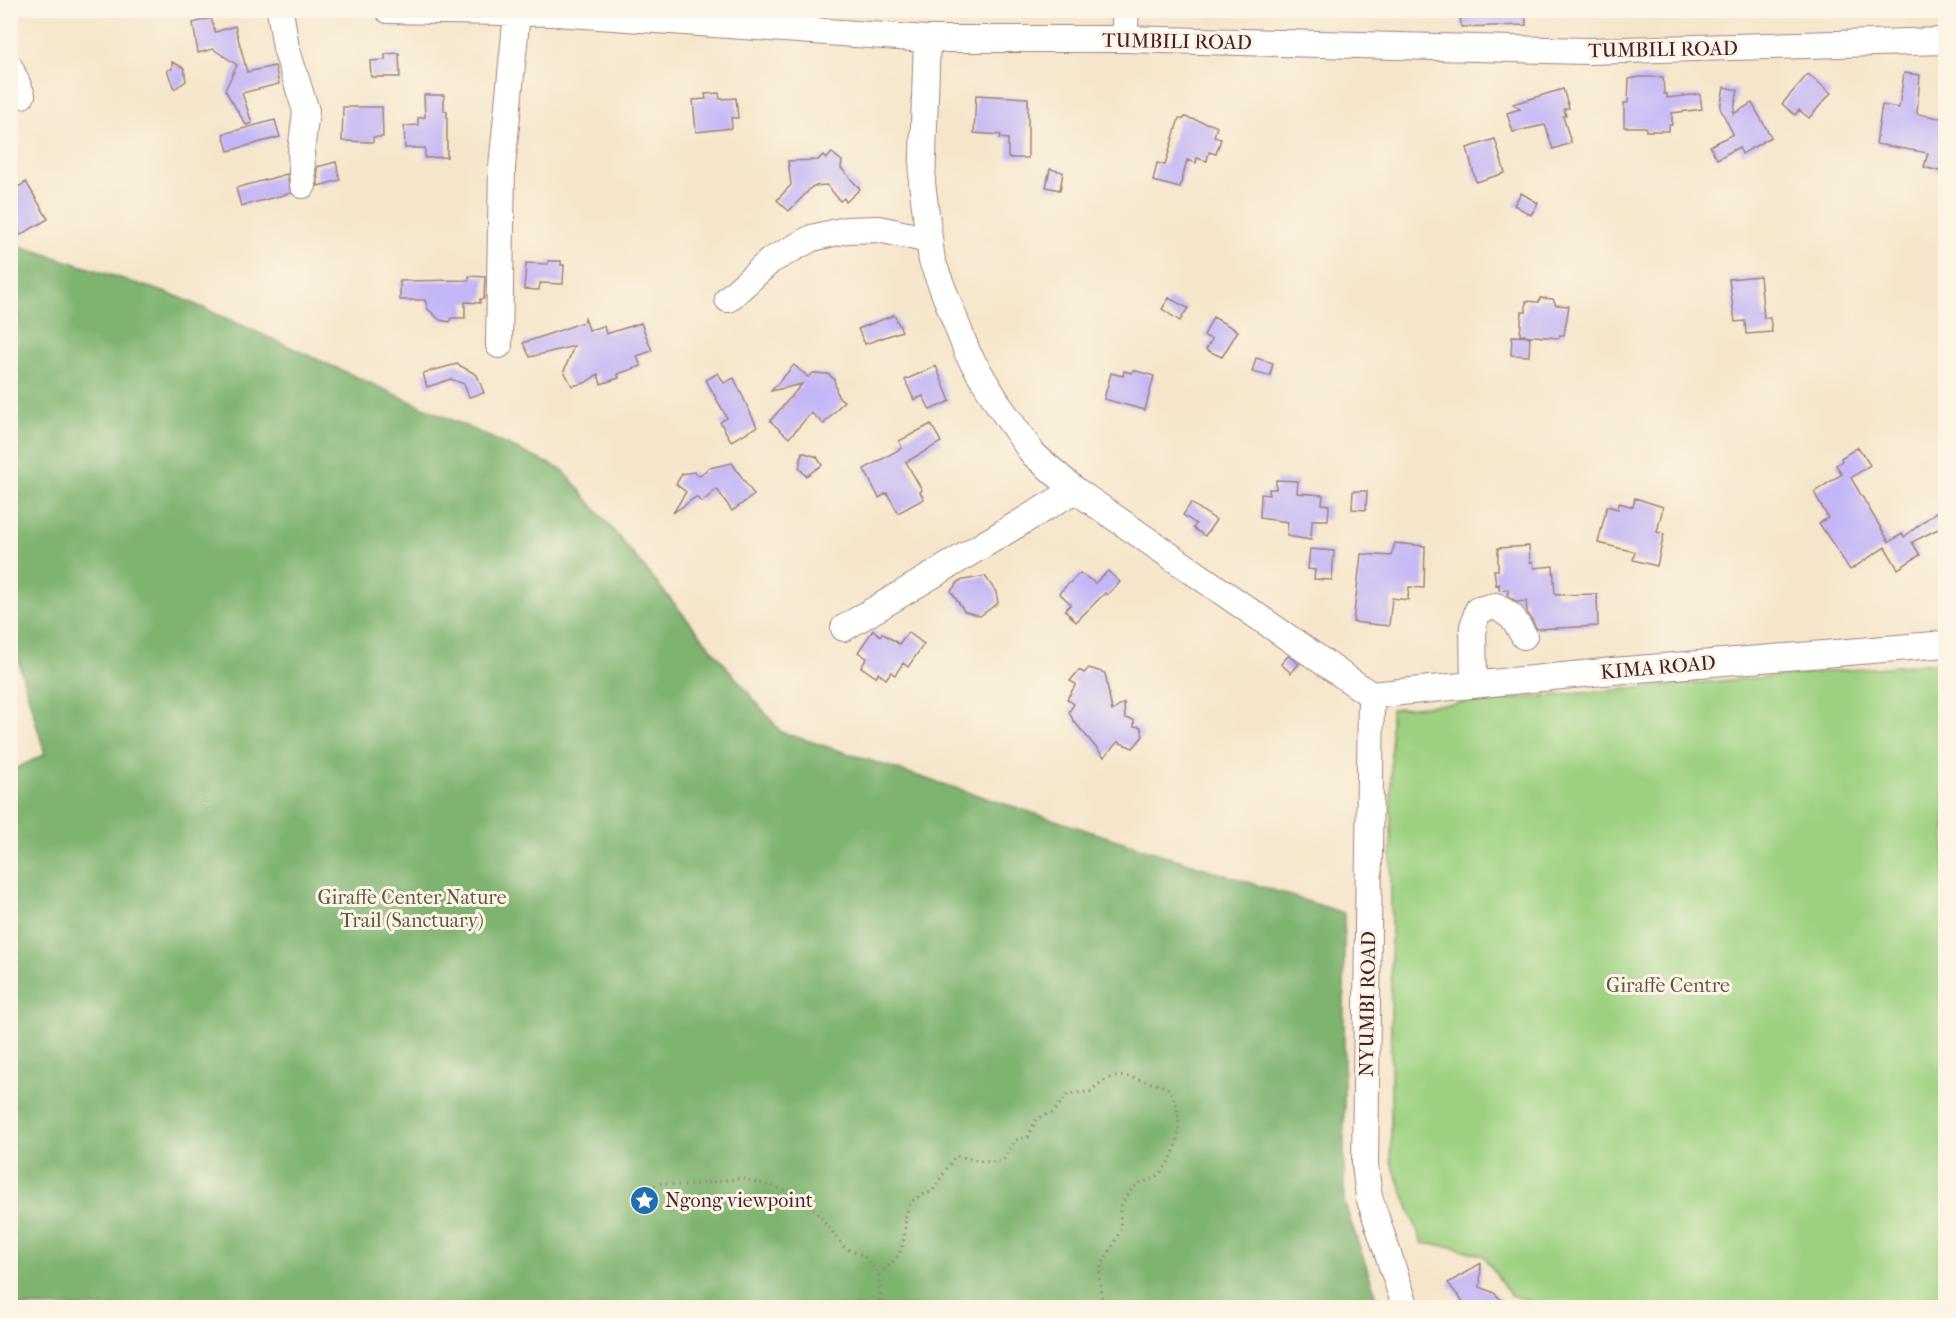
<svg xmlns="http://www.w3.org/2000/svg" width="1956" height="1318" font-family="'IM FELL French Canon',serif">
<style>
.green{fill:#9dd181;stroke:#747856;stroke-width:1.5}
.forest{fill:#7eb36f;stroke:#64694d;stroke-width:1.5}
.building{fill:#c3b6f6}
.lines{fill:none;stroke-linecap:round;stroke-linejoin:round}
.minor-casing{stroke:#a0827b;stroke-width:28}
.path{stroke:#a0827b;stroke-width:3;stroke-dasharray:1.5 4.5;stroke-linecap:butt}
.minor{stroke:#fff;stroke-width:26}
.labels{text-anchor:middle;stroke-width:6;stroke-linejoin:round;paint-order:stroke}
.street-label{font-size:20px;fill:#4a1f2b;stroke:#fcf5e5}
.park-label{font-size:20px;fill:#635445;stroke:#fcf5e5}
.poi-label{font-size:20px;fill:#4a1f2b;stroke:#fcf5e5;text-anchor:start}
</style>
<rect width="100%" height="100%" fill="#fcf5e5"/>
<filter id="ink" filterUnits="userSpaceOnUse"><feTurbulence type="fractalNoise" baseFrequency=".0167" numOctaves="2"/><feDisplacementMap in="SourceGraphic" scale="12" xChannelSelector="R" yChannelSelector="G"/><feConvolveMatrix kernelMatrix="1 2 1 2 8 2 1 2 1" color-interpolation-filters="sRGB"/></filter>
<filter id="wash" filterUnits="userSpaceOnUse"><feTurbulence type="fractalNoise" baseFrequency=".008" numOctaves="4" result="noise"/><feDisplacementMap in="SourceGraphic" scale="24" xChannelSelector="R" yChannelSelector="G"/><feGaussianBlur stdDeviation="1.35" result="paint"/><feColorMatrix in="noise" values="0 0 0 0 0 0 0 0 0 0 0 0 0 0 0 0 0 1.4 0 .05"/><feComposite in="paint" operator="in"/></filter>
<g filter="url(#wash)">
<rect width="100%" height="100%" fill="#f5e6cb"/>
<path class="green" d="M1945,662V1307H1550L1510,1295L1484,1256L1453,1247L1422,1243L1391,1161V709Z"/>
<path class="forest" d="M11,243L179,297L563,470L781,732L1344,913V1202L1380,1307H11V771L45,754L11,636Z"/>
<g id="blocks">
<path class="building" d="M1460,10H1525L1526,25L1461,27Z
M211,18L215,32L235,26L247,72L275,66L279,84L242,93L252,123L246,125L225,90L237,65L213,49L198,53L193,23Z
M399,53L400,77H371L370,61L385,60V54Z
M172,62L184,68L186,81L174,89L167,70L172,69Z
M1904,73L1920,75L1917,114L1946,119L1942,155L1946,156V173L1924,167L1928,153L1876,144L1882,105L1899,108Z
M1808,74L1831,93L1809,118L1799,110L1795,115L1782,104Z
M1640,77H1663L1664,94H1667V98L1700,94L1702,109L1672,113V125H1669V131H1646V127H1624V103H1628L1629,79Z
M1724,87L1738,90L1733,114L1752,103L1771,137L1742,154L1739,147L1717,159L1710,146L1733,134L1720,108Z
M1563,89L1569,108L1564,109L1566,116H1563L1571,143L1553,149L1545,125L1513,132L1507,113L1520,109L1513,104Z
M719,93L720,99L736,98L738,118H731L732,128L696,132L693,100L706,99L705,94Z
M424,95H444V111H447V157L425,158V148H405L404,126L418,125V118L425,117Z
M976,95L1028,98V158H1008V139L1000,138L1001,135L974,133Z
M343,107H382L383,137H373V142L342,141Z
M1185,117L1217,126L1214,137L1221,139L1216,154L1209,152L1207,161L1197,158L1196,163L1187,160L1180,188L1153,181L1157,163L1165,165L1179,118L1184,119Z
M275,120L280,137L228,151L223,134Z
M1495,139L1505,173L1476,182L1467,148Z
M832,153L842,161L841,168L860,189L846,202L844,198L840,201L827,185L813,186L789,211L777,200L791,185L788,161L818,160L823,155L826,159Z
M336,162L340,180L318,186L317,167Z
M1050,169L1063,172L1060,190L1046,187Z
M287,174L291,193L241,206L236,188Z
M26,182L48,219L19,236L10,222V192Z
M1521,193L1538,203L1531,215L1514,205Z
M548,261H561V265H564L563,284L540,283L539,290L524,289L526,263L548,264Z
M469,276L485,277L484,299H480V303L465,302V318H451L450,322L440,320L428,309L425,300H400V281L469,280Z
M1760,276L1764,318H1770L1772,332L1746,334L1745,321L1735,322L1729,279Z
M1169,298L1188,308L1180,321L1162,309Z
M1540,298L1553,299L1556,305L1569,306L1564,335H1560L1559,338L1520,335L1522,312H1526V301L1539,302Z
M894,315L902,331L865,344L858,329Z
M1213,317L1238,331L1222,357L1206,350L1212,339L1204,336Z
M585,318L589,330L604,326L606,334L641,323L652,351L637,356L641,366L618,374L619,378L601,384L598,374L585,383L572,386L564,371L574,346L530,357L523,343L584,322Z
M1512,336L1530,337L1529,356L1511,355Z
M1256,358L1273,363L1270,376L1252,372Z
M457,364L477,375L484,393L469,397L464,384L451,379L427,387L423,373Z
M794,365L808,377L813,373L828,374L834,379L838,397L844,401L824,424L811,413L789,438L770,421L802,384L771,391Z
M936,366L950,401L930,410L923,396L914,400L905,380Z
M1133,370L1154,376L1145,410L1104,399L1111,373L1123,376L1124,371L1132,373Z
M718,373L724,383L734,378L757,427L731,441L720,422L727,418L706,380Z
M931,424L941,442L906,462L922,490L920,492L924,499L898,513L887,493L879,498L864,469L902,448L899,441Z
M1858,447L1870,465L1851,478L1889,542L1902,534L1904,537L1946,504V522L1938,529L1912,542L1920,555L1898,569L1885,547L1850,570L1819,523L1828,518L1814,492L1842,474L1836,465L1842,461L1841,458Z
M802,452L817,457L822,465L806,476L799,468Z
M732,463L754,495L732,511L717,489L702,502L696,497L673,513L686,492L676,484L682,474L694,472L699,476L709,468Z
M1276,480L1298,481L1297,493L1323,495L1322,504L1329,505L1328,520H1312L1311,540L1287,536L1288,522L1260,518L1261,494L1269,495V489H1276Z
M1353,491H1367L1366,510L1352,509Z
M1635,498L1663,507L1657,532L1664,534L1657,566L1633,560L1635,552L1598,543L1607,506L1618,509L1619,503L1633,507Z
M1191,503L1216,520L1205,536L1193,528L1196,524L1183,515Z
M1395,543L1425,546L1424,588L1409,587L1408,600L1392,598L1389,626L1353,622L1361,554L1391,556Z
M1529,546L1530,562H1533L1534,568L1553,566L1555,595L1597,594L1598,626L1537,629L1527,612L1526,601L1517,602L1508,596V589L1499,590V584L1496,585L1494,570H1498V548Z
M1310,549L1334,551L1332,580L1314,579L1315,570L1308,569Z
M1108,571L1120,582L1107,595L1105,593L1076,622L1065,610L1071,604L1059,593L1080,573L1095,583Z
M985,576L996,592L998,603L980,616L964,611L951,591L959,581Z
M873,630L881,636L882,633L899,644L908,632L924,644L908,667L903,663L895,675L891,672L886,679L878,673L876,677L861,667L867,658L858,652Z
M1288,656L1299,664L1291,673L1281,664Z
M1089,668L1105,673L1112,711L1124,703L1125,718L1134,720V726L1141,727L1143,736L1133,748L1118,742L1104,757L1073,720L1069,712L1074,704L1067,699L1076,684L1070,681L1079,670L1084,673Z
M1481,1263L1480,1287L1494,1293L1510,1308H1468L1448,1283Z"/>
</g>
</g>
<g filter="url(#ink)">
<use href="#blocks" fill-opacity="0" stroke="#a0827b" stroke-width="1.5"/>
<g class="lines">
<defs>
<path id="minor" d="M280,10L286,48L306,111L301,152L303,185
M388,10L556,13L927,39H1124L1587,51L1946,41
M927,39L922,183L932,261L968,354L1000,407L1033,454L1075,490L1371,695
M1124,39L1126,10
M10,68L22,95
M728,299L770,261L812,238L846,230L879,229L929,240
M499,345L502,167L517,13
M844,628L1075,490
M1474,685L1473,627L1478,610L1496,606L1512,617L1524,636
M1371,695L1365,1165L1369,1197L1406,1308
M1371,695L1613,671L1946,644"/>
</defs>
<use href="#minor" class="minor-casing"/>
<path class="path" d="M643,1190L662,1183L685,1186L741,1178L792,1192L814,1209L845,1248L864,1256L879,1274L881,1308
M879,1274C885,1268 896,1261 899,1254C912,1227 894,1200 932,1192L955,1156C972,1158 986,1164 1003,1161L1015,1140L1028,1137L1037,1118L1053,1113L1068,1094L1090,1092C1115,1065 1135,1080 1167,1087C1185,1111 1182,1150 1161,1172C1146,1187 1138,1175 1123,1202C1118,1210 1121,1220 1120,1229C1117,1244 1102,1258 1100,1271C1098,1282 1102,1296 1103,1308"/>
<use href="#minor" class="minor"/>
</g>
</g>
<defs>
<symbol id="sight-disc" viewBox="-11 -11 22 22"><circle r="9.5" fill="#1f6fb2" stroke="#fcf5e5"/><path d="M0-6L1.8-2.2L6-1.7L2.9 1.2L3.7 5.4L0 3.3L-3.7 5.4L-2.9 1.2L-6-1.7L-1.8-2.2Z" fill="#fff"/></symbol>
</defs>
<g fill-rule="evenodd">
<use href="#sight-disc" x="628" y="1184" width="33" height="33"/>
</g>
<g class="labels">
<g class="street-label">
<text transform="translate(1177 41) rotate(1)" y="7">TUMBILI ROAD</text>
<text transform="translate(1663 49) rotate(-1)" y="7">TUMBILI ROAD</text>
<text transform="translate(1658 667) rotate(-5)" y="7">KIMA ROAD</text>
<text transform="translate(1367 1004) rotate(-89)" y="7">NYUMBI ROAD</text>
</g>
<g class="park-label">
<text x="412" y="904">Giraffe Center Nature<tspan x="412" dy="23">Trail (Sanctuary)</tspan></text>
<text x="1668" y="992">Giraffe Centre</text>
</g>
<g class="poi-label">
<text x="665" y="1207">Ngong viewpoint</text>
</g>
</g>
<rect width="1956" height="1318" fill="none" stroke="#fcf5e5" stroke-width="36"/>
</svg>
